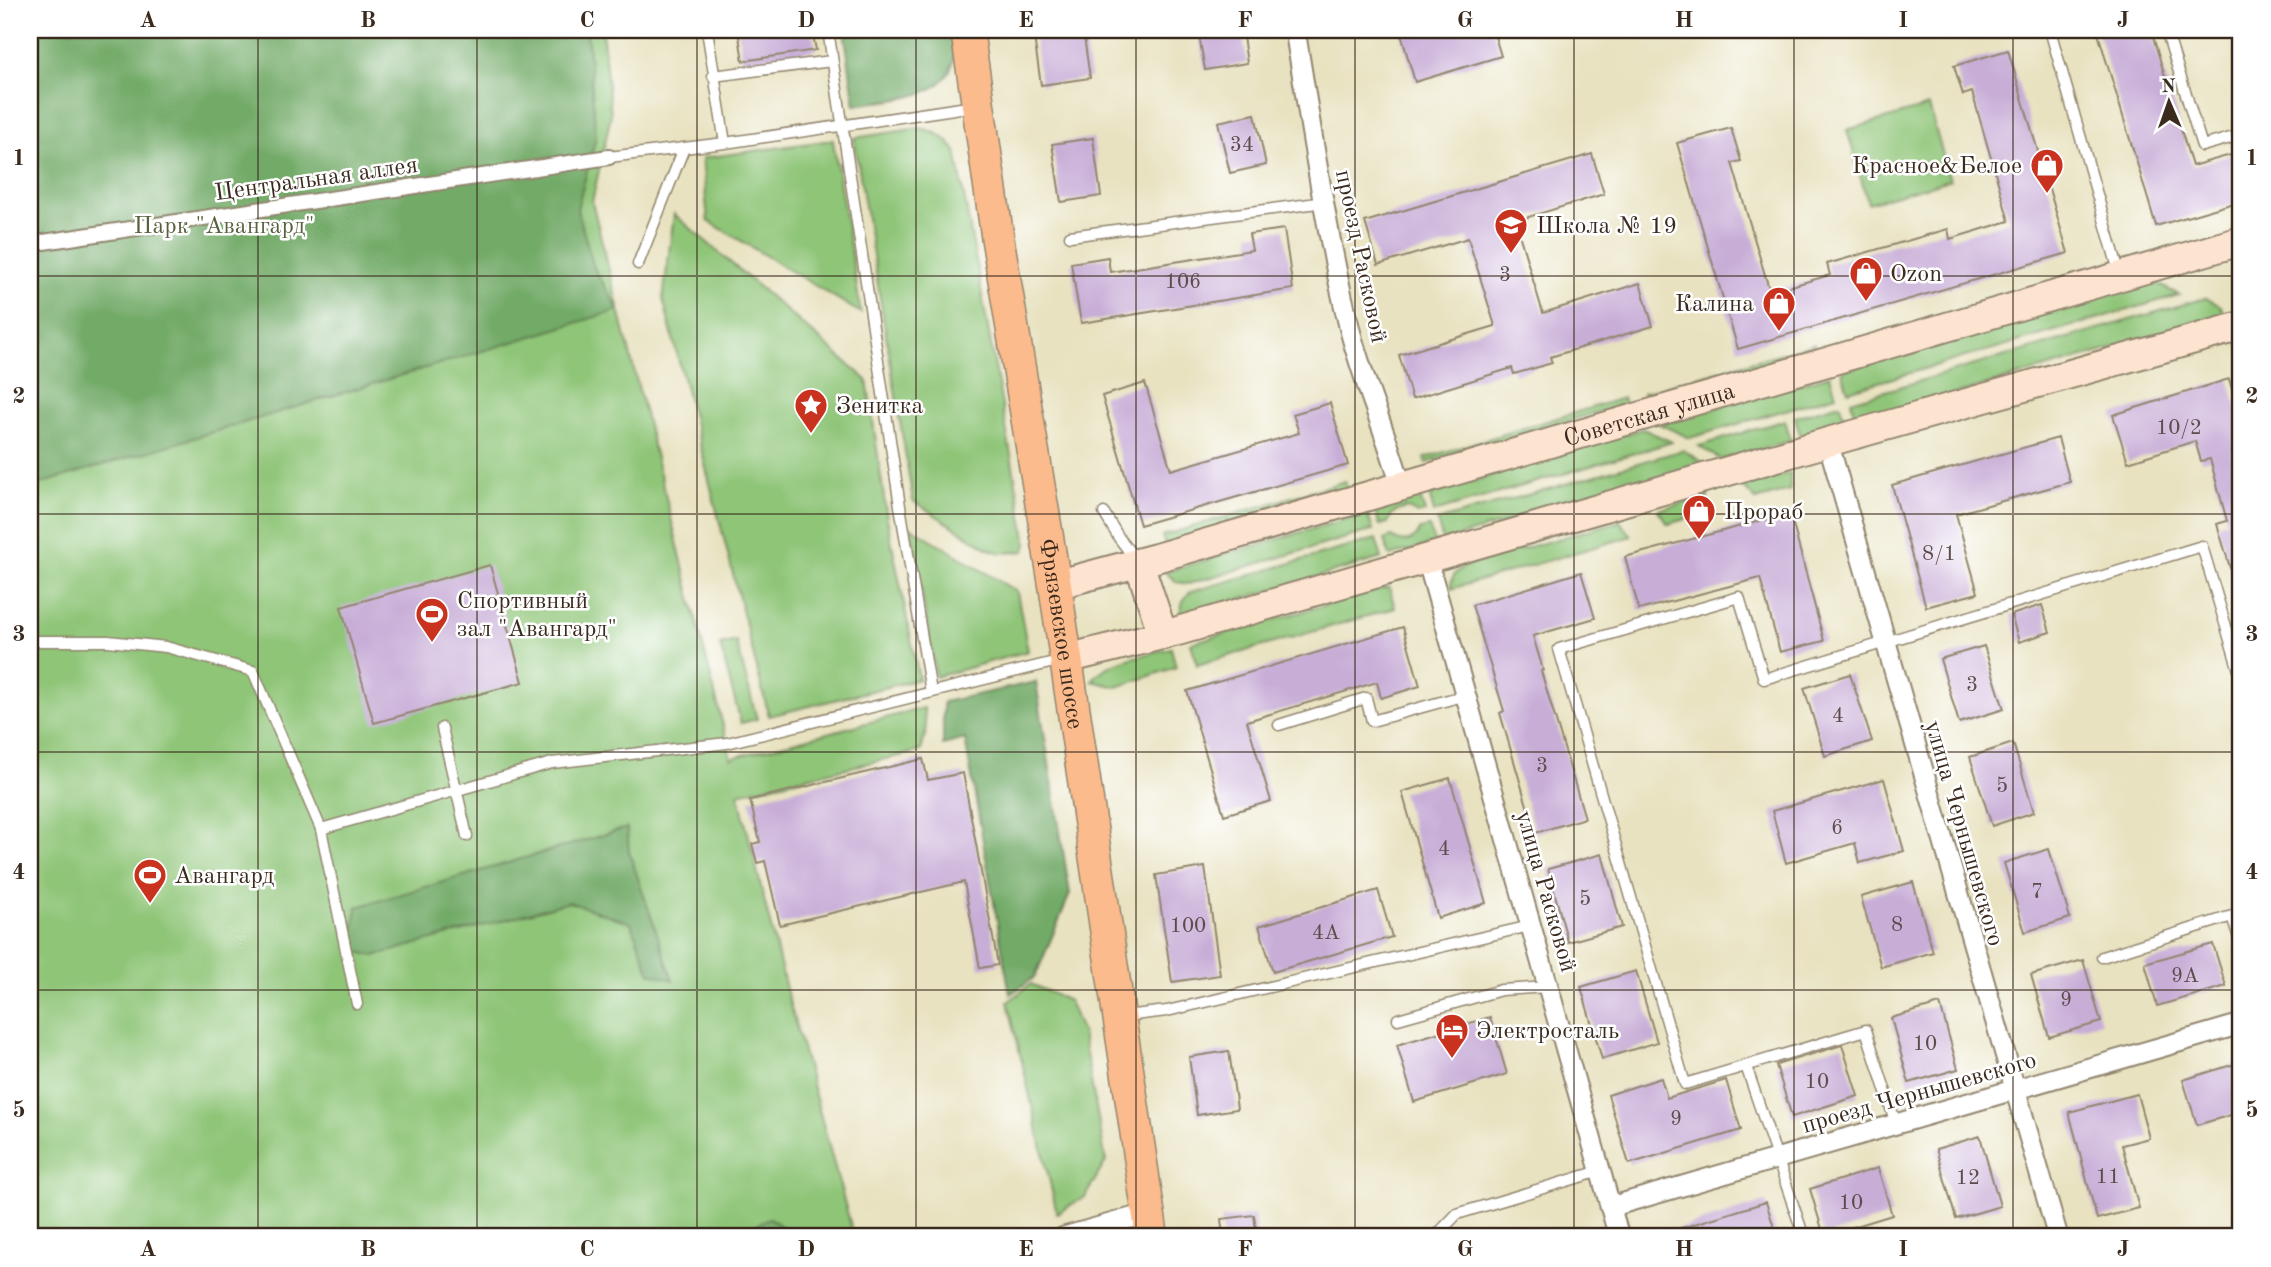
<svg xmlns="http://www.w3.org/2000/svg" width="2271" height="1267" font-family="'Old Standard TT',serif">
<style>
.green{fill:#8ec577;stroke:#64784a;stroke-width:2}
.forest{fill:#72aa68;stroke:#566a43;stroke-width:2}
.building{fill:#c8add7}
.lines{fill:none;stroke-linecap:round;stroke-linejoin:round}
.service-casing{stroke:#92866f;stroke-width:13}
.pedestrian-casing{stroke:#92866f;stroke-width:18}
.minor-casing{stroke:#92866f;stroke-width:23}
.secondary-casing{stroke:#92866f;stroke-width:32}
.trunk-casing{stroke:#92866f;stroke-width:35}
.service{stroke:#fff;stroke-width:10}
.pedestrian{stroke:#fff;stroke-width:14}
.minor{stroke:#fff;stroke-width:19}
.secondary{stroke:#fde4d1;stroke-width:28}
.trunk{stroke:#fbbb8c;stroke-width:32}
.grid{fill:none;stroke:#3b2a1e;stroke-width:2;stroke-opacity:0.55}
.labels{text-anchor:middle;stroke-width:5;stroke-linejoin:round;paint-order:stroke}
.number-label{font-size:21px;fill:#5e4b4c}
.poi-label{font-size:24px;fill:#3b2a1e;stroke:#fff;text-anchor:start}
.street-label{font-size:24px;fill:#3b2a1e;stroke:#fff}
.park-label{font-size:24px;fill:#58603d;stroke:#fff}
.neatline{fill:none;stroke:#3b2a1e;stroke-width:2.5}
.grid-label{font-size:23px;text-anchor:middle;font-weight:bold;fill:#3b2a1e}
</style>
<rect width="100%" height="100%" fill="#fff"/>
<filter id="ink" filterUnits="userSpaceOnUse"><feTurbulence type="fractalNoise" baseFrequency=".0143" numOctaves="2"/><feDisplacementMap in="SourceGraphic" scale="14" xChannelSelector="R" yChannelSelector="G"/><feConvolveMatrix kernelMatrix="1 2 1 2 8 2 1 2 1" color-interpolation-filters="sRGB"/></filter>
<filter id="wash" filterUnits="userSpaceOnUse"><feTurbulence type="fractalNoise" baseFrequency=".00686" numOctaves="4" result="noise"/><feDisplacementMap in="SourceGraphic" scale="28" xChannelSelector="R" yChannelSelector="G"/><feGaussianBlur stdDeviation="1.57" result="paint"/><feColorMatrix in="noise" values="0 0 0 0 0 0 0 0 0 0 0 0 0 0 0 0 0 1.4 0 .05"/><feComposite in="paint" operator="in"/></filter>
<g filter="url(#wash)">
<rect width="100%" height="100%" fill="#e8e2c0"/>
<path class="green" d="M30,30H602L611,115L592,202L731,758L924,708L926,732L921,751L738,793L788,997L854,1237H30Z
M1929,106L1950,180L1868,203L1847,130Z
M919,128C936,131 945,137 956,151L1027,544L1025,551L1001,553L989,549L913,501L854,138Z
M833,140V141L861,313L708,221L702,158Z
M674,214L867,380L887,519L919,679L769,716L663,299Z
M2151,280L2179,295L1848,391L1842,371Z
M2205,298L2221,306L2224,316L1857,423L1851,401Z
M1814,344L1816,350L1645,399L1643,393Z
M1830,375L1836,395L1690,438L1659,424Z
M1623,398L1625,404L1426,463L1425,458Z
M1840,404L1846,426L1801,438L1795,417Z
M1785,420L1791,441L1721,460L1699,446Z
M1643,429L1672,442L1434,512L1429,495Z
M1683,450L1705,464L1443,541L1437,521Z
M1790,473V490L1756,500L1743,487Z
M1345,481L1347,489L1165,545L1162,536Z
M1708,496L1703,514L1668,524L1658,510Z
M1420,497L1425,512L1417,514L1407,508C1398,510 1391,513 1388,523L1380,525L1375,511Z
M1367,513L1373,530L1188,584L1177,582L1165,572Z
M1620,521L1632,536L1451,589C1450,577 1456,571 1467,565Z
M911,527L1017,592L1028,651L936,677Z
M1429,527L1435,543L1390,556L1384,540L1392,537C1403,545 1416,542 1420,529Z
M1376,539L1382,558L1179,617L1183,601L1190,592Z
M1389,587L1395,608L1197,665L1191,643Z
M736,641L757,719L741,723L720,645Z
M1171,648L1176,667L1117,687L1092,681C1103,661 1149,654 1171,648Z
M1031,984L1069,1001L1082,1033L1106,1161L1085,1197L1057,1213L1008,1002Z"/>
<path class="forest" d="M30,30H587L596,137L577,209L594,268L619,310L30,487Z
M844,30H951C952,38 955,49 954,57C949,101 889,99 855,105Z
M1036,682L1070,894L1035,977L1010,994L965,739L943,745V702Z
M627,828L629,852L673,980L650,973L631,923L569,902L374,956L350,950L357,907Z
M770,1218L796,1237H734L769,1218Z"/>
<g id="blocks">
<path class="building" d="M738,30H812L816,50L743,61Z
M1033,30H1083L1090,78L1041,85Z
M1198,30H1242L1247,63L1205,70Z
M1416,30H1493L1501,56L1415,82L1401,34Z
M2097,30H2151L2192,166L2241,152V201L2156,226Z
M2008,50L2068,253L1738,349L1677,143L1731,128L1741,161L1732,163L1770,292L1830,275L1827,264L1948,229L1950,239L2009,221L1972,92L1963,95L1954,66Z
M1255,114L1266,165L1230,173L1218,122Z
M1093,138L1101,196L1061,202L1052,144Z
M1592,154L1604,194L1515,221L1543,313L1640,283L1653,326L1550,357L1552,363L1514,374L1512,368L1412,399L1399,355L1495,326L1468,238L1378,265L1365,222Z
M1284,229L1293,289L1081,323L1071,263L1108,257L1110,272L1252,250L1249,234Z
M2229,379L2241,420V449L2232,452L2241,488V590L2237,591L2217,524L2227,521L2210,459L2201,461L2195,441L2128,462L2113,415Z
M1145,383L1171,470L1299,433L1293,414L1330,403L1348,465L1140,525L1102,396Z
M2058,438L2070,482L1956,514L1978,593L1926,607L1892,485Z
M1790,513L1824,641L1780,652L1760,578L1639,610L1625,557Z
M490,565L523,682L374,723L341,607Z
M1581,572L1595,618L1533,636L1543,670L1541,671L1585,818L1535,833L1500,713L1504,711L1472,605Z
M2042,605L2050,632L2019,642L2011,615Z
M1403,627L1420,686L1381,698L1377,682L1247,721L1271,801L1224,815L1187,691Z
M1984,646L2004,709L1959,723L1940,659Z
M1850,674L1872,741L1825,756L1804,688Z
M2013,743L2034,812L1992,826L1970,757Z
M923,759L928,780L963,773L998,965L980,968L964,882L780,925L765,861L757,863L752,844L760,842L750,800Z
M1450,778L1486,903L1438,918L1402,792Z
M1884,779L1904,851L1860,863L1855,843L1786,863L1772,811Z
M2049,849L2070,918L2025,932L2004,863Z
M1602,854L1622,927L1568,942L1548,869Z
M1205,867L1220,975L1172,982L1156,875Z
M1913,882L1933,952L1881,967L1861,897Z
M1378,890L1392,937L1273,972L1259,926Z
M2213,944L2226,986L2157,1006L2145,963Z
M2083,960L2101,1022L2049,1037L2031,975Z
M1636,971L1657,1042L1602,1059L1581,987Z
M1940,1004L1958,1069L1909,1083L1891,1018Z
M1490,1017L1507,1074L1414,1102L1397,1045Z
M1842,1045L1858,1096L1792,1117L1776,1065Z
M1229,1051L1237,1109L1197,1115L1189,1057Z
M2241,1062V1112L2197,1125L2183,1080Z
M1661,1078L1667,1098L1726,1080L1741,1130L1629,1164L1608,1095Z
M2137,1094L2149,1138L2122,1145L2139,1208L2097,1219L2069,1112Z
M1980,1136L2000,1206L1956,1219L1936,1149Z
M1878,1168L1892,1215L1824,1236L1810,1189Z
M1766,1202L1777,1237H1665V1233Z
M1254,1215L1257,1237H1223L1221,1219Z"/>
</g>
</g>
<g filter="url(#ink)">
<use href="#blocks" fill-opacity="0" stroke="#92866f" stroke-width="2"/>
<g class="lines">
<defs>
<path id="service" d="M707,30L725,143
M828,30L900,506L931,692
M2050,30L2120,275
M2166,30L2202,146L2241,135
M713,76L832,61
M609,157L725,143L974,106
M1070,236L1325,202
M638,264L684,148
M1104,513L1119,538L1136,560
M30,644L32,641H108L166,647L253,671L321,829L357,1004
M1279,725L1366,698L1372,721L1466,695
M442,728L467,836
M321,829L552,763L727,743L1062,660
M2241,913L2232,916L2241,944
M2102,957L2232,916
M1125,1016L1167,1011L1530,926
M1398,1019L1501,990L1549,987
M1746,1066L1804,1237
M1896,1124L1866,1030L1685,1084L1559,649L1739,597L1764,679L2202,546L2241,677
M1435,1237L1457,1214L1600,1171"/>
<path id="pedestrian" d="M30,244L609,157"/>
<path id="minor" d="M1295,30C1312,131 1326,235 1351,334C1365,386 1387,435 1401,486
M1828,442L2058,1237
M1427,559L1619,1237
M1610,1207L2241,1024
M1064,1237L1149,1213"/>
<g id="secondary">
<path d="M1139,563L1163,635"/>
<path id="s1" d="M1055,585L1156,558L2241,241"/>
<path d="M1066,659L1178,631L1828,442L2241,326"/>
</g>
<g id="trunk">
<path id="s2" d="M967,30L998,241L1055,585L1152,1237"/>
</g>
</defs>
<use href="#service" class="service-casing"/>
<use href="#pedestrian" class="pedestrian-casing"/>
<use href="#minor" class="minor-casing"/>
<use href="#secondary" class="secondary-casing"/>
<use href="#trunk" class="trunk-casing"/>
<use href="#service" class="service"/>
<use href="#pedestrian" class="pedestrian"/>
<use href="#minor" class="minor"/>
<use href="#secondary" class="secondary"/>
<use href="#trunk" class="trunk"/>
</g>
</g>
<path class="grid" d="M258,30V1237M477,30V1237M697,30V1237M916,30V1237M1136,30V1237M1355,30V1237M1574,30V1237M1794,30V1237M2013,30V1237M30,276H2241M30,514H2241M30,752H2241M30,990H2241"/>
<defs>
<symbol id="shop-pin" viewBox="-11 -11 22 30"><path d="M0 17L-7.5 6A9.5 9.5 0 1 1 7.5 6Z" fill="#c8321e" stroke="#fff"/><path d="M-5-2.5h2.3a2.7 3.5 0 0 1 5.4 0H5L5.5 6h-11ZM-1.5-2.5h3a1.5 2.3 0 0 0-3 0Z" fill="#fff"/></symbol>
<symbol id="school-pin" viewBox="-11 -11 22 30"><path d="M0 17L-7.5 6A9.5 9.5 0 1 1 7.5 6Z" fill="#c8321e" stroke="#fff"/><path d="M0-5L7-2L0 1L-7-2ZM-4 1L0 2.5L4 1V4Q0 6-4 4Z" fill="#fff"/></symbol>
<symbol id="sight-pin" viewBox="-11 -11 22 30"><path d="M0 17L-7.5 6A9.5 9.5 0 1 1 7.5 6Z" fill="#c8321e" stroke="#fff"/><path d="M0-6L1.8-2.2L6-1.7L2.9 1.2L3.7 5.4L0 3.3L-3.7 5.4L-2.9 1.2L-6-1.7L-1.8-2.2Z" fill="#fff"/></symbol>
<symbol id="stadium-pin" viewBox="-11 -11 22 30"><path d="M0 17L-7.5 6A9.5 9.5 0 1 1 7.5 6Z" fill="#c8321e" stroke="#fff"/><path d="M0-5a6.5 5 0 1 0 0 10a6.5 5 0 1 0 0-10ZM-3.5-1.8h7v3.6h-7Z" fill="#fff"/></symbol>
<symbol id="hotel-pin" viewBox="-11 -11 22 30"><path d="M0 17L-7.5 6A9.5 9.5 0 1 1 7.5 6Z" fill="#c8321e" stroke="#fff"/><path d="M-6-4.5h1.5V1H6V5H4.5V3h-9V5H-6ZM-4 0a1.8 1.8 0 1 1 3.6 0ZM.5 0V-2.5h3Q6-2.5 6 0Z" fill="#fff"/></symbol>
</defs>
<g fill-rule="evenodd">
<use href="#shop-pin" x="2028" y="146" width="38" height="52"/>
<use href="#school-pin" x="1492" y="206" width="38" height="52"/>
<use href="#shop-pin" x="1847" y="254" width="38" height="52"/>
<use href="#shop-pin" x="1760" y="284" width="38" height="52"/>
<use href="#sight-pin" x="792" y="386" width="38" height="52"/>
<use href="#shop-pin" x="1680" y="492" width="38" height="52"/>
<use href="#stadium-pin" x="413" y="595" width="38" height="52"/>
<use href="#stadium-pin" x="131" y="856" width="38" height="52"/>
<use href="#hotel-pin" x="1433" y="1011" width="38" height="52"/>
</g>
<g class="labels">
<g class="number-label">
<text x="1242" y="151">34</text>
<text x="1505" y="281">3</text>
<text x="1183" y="288">106</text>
<text x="2179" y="434">10/2</text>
<text x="1939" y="560">8/1</text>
<text x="1972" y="691">3</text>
<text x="1838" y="722">4</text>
<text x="1542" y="772">3</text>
<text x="2002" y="792">5</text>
<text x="1837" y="834">6</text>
<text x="1444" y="855">4</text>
<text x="2037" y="898">7</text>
<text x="1585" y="905">5</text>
<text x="1897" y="931">8</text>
<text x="1188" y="932">100</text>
<text x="1326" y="939">4А</text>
<text x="2185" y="982">9А</text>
<text x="2066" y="1006">9</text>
<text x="1925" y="1050">10</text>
<text x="1817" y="1088">10</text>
<text x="1676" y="1125">9</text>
<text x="2108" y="1183">11</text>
<text x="1968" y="1184">12</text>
<text x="1851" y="1209">10</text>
</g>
<g class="poi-label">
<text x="2022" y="173" text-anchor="end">Красное&amp;Белое</text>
<text x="1536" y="233">Школа № 19</text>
<text x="1890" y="281">Ozon</text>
<text x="1754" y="311" text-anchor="end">Калина</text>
<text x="836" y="413">Зенитка</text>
<text x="1724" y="519">Прораб</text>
<text x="457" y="608">Спортивный<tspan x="457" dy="28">зал "Авангард"</tspan></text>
<text x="174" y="883">Авангард</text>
<text x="1476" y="1038">Электросталь</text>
</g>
<g class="street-label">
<text transform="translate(316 178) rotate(-8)" y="8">Центральная аллея</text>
<text transform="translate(1362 256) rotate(78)" y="8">проезд Расковой</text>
<text dy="8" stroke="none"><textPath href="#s1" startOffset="618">Советская улица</textPath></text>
<text dy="8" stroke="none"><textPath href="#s2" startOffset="611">Фрязевское шоссе</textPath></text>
<text transform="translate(1965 833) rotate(74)" y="8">улица Чернышевского</text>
<text transform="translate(1547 891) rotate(74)" y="8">улица Расковой</text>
<text transform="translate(1919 1092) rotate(-16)" y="8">проезд Чернышевского</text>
</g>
<g class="park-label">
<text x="224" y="233">Парк "Авангард"</text>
</g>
</g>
<rect width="2271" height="1267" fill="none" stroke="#fff" stroke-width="77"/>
<g transform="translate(2169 102) rotate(358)" stroke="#ffffff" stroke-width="5" paint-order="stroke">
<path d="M0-5L12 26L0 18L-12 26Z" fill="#3b2a1e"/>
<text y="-10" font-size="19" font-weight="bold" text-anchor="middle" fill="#3b2a1e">N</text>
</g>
<rect x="38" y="38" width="2194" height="1190" class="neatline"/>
<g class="grid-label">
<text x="148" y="27">A</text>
<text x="368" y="27">B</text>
<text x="587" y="27">C</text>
<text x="806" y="27">D</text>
<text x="1026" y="27">E</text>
<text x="1245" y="27">F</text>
<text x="1465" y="27">G</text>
<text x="1684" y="27">H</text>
<text x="1903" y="27">I</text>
<text x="2123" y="27">J</text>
<text x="19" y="165">1</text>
<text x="2252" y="165">1</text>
<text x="19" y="403">2</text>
<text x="2252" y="403">2</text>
<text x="19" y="641">3</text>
<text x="2252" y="641">3</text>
<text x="19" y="879">4</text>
<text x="2252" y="879">4</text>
<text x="19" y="1117">5</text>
<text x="2252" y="1117">5</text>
<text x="148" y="1256">A</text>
<text x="368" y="1256">B</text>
<text x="587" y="1256">C</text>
<text x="806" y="1256">D</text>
<text x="1026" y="1256">E</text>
<text x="1245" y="1256">F</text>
<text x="1465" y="1256">G</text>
<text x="1684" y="1256">H</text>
<text x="1903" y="1256">I</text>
<text x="2123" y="1256">J</text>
</g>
</svg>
